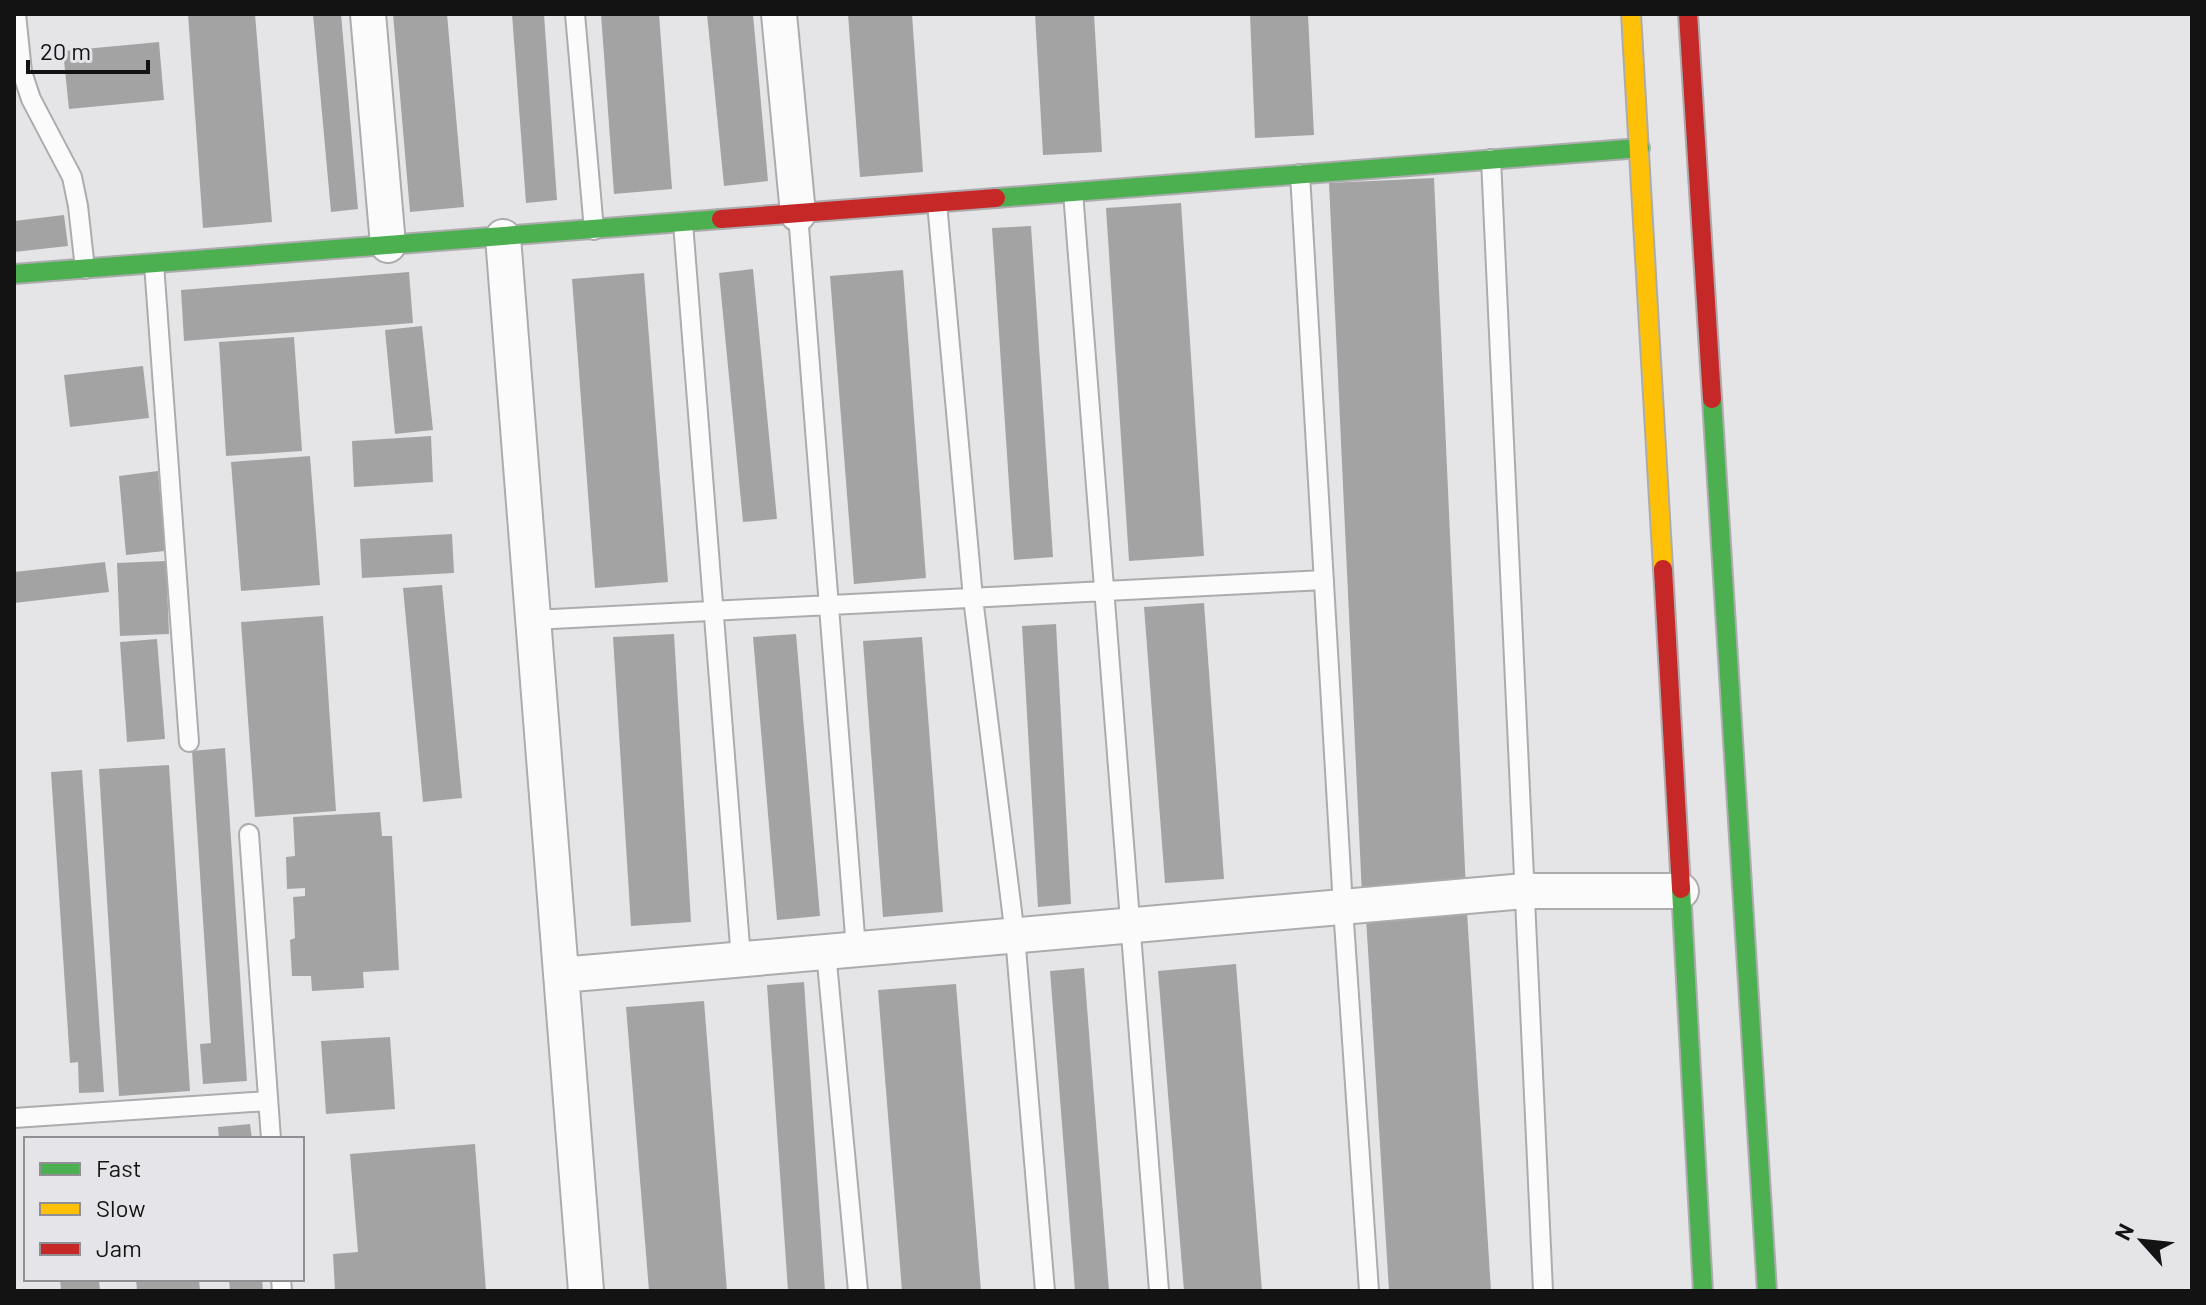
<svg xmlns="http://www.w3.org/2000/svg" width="2206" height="1305" font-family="Barlow,sans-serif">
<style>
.building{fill:#a4a3a4}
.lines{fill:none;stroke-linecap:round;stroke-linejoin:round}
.lane-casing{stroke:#acacae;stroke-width:22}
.street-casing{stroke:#acacae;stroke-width:38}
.fast-casing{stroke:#acacae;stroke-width:22}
.slow-casing{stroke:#acacae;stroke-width:22}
.jam-casing{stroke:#acacae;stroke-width:22}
.lane{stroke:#fbfbfc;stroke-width:18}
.street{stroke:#fbfbfc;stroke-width:34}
.fast{stroke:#4caf50;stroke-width:18}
.slow{stroke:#ffc107;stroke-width:18}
.jam{stroke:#c62828;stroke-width:18}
</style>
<rect width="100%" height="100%" fill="#e5e5e8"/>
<path class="building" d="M188,14H255L272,222L203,228Z
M313,14H341L358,209L331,212Z
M393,14H447L464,207L410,212Z
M512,14H544L557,200L526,203Z
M601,14H659L672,189L614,194Z
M707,14H753L768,181L724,186Z
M848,14H912L923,172L860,177Z
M1035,14H1094L1102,152L1043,155Z
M1250,14H1308L1314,135L1255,138Z
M159,42L164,100L69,109L63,51Z
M1434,178L1466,891L1362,896L1329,183Z
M1181,203L1204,556L1129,561L1106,208Z
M64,215L68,246L14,252V221Z
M1031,226L1053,557L1014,560L992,228Z
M753,269L777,519L743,522L719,273Z
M903,270L926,578L854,584L830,276Z
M409,272L413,323L184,341L181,290Z
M644,273L668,582L595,588L572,279Z
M422,326L433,430L395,434L385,330Z
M294,337L302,451L226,456L219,342Z
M143,366L149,418L70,427L64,375Z
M431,436L433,482L354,487L352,441Z
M310,456L320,585L241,591L231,462Z
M158,471L165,551L126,555L119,476Z
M452,534L454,573L362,578L360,539Z
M166,561L169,634L120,636L117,563Z
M105,562L109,592L14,603V572Z
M442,585L462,798L423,802L403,588Z
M1204,603L1224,879L1165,883L1144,607Z
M323,616L336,811L255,817L241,622Z
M1056,624L1071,904L1038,907L1022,626Z
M674,634L691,922L631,926L613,637Z
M796,634L820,916L777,920L753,637Z
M922,637L943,912L883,917L863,641Z
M157,639L165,739L127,742L120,642Z
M225,748L247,1081L203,1084L200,1044L211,1043L192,751Z
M169,765L190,1091L119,1096L99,769Z
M82,770L104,1092L79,1093L78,1062L70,1063L51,772Z
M380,812L382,836H392L399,970L363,972L364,988L312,991L311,976H292L290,940L295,938L293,897L305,896V888L287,889L286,857L295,856L293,817Z
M1467,912L1491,1291H1389L1366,918Z
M1236,964L1262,1291H1184L1158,971Z
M1084,968L1109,1291H1075L1050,971Z
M804,982L825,1291H788L767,985Z
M956,984L981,1291H902L878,990Z
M704,1001L727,1291H649L626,1007Z
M390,1037L395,1109L326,1114L321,1041Z
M250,1124L252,1139H219L218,1127Z
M475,1144L486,1291H335L333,1254L358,1252L350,1154Z
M60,1279H99L100,1291H61Z
M136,1279H199L200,1291H137Z
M229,1279H262L263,1291H230Z"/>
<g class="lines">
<defs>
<path id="lane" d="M16,14L22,72L31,99L72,177L78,206L85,269
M575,14L594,230
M1491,159L1543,1291
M1300,174L1343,907L1369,1291
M1073,192L1159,1291
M937,203L973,598L1015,936L1045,1291
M798,214L856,949
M683,223L741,959
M154,264L189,742
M533,620L1324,580
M249,834L271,1139
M826,952L858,1291
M14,1118L268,1101
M281,1279L282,1291"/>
<path id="street" d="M368,14L388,245
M779,14L798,214
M503,237L586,1291
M561,975L1525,891H1681"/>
<path id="fast" d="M996,198L1640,148
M14,274L721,219
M1712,399L1767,1291
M1681,889L1703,1291"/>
<path id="slow" d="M1631,14L1663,569"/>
<path id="jam" d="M1688,14L1712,399
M721,219L996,198
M1663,569L1681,889"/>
</defs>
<use href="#lane" class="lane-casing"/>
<use href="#street" class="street-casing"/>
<use href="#fast" class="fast-casing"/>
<use href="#slow" class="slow-casing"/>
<use href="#jam" class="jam-casing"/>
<use href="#lane" class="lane"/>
<use href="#street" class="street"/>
<use href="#fast" class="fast"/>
<use href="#slow" class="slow"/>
<use href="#jam" class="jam"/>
</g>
<rect width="2206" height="1305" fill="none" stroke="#131314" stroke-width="32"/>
<rect x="24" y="1137" width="280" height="144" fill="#e4e4e9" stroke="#909094" stroke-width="2"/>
<rect x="40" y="1163" width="40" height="12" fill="#4caf50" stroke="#909094" stroke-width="2"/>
<text x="96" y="1177" font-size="24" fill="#131314">Fast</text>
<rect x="40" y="1203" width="40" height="12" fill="#ffc107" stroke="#909094" stroke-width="2"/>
<text x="96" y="1217" font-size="24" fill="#131314">Slow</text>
<rect x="40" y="1243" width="40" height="12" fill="#c62828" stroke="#909094" stroke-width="2"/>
<text x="96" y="1257" font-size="24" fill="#131314">Jam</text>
<g transform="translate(2142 1241) rotate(297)" stroke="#e4e4e9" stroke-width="6" paint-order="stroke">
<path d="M0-6L14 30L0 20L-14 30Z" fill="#131314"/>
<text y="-12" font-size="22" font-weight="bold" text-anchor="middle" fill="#131314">N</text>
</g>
<path d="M28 60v12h120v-12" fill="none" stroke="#131314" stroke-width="4"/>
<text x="40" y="60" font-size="24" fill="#131314" stroke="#e4e4e9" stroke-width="6" paint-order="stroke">20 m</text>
</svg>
